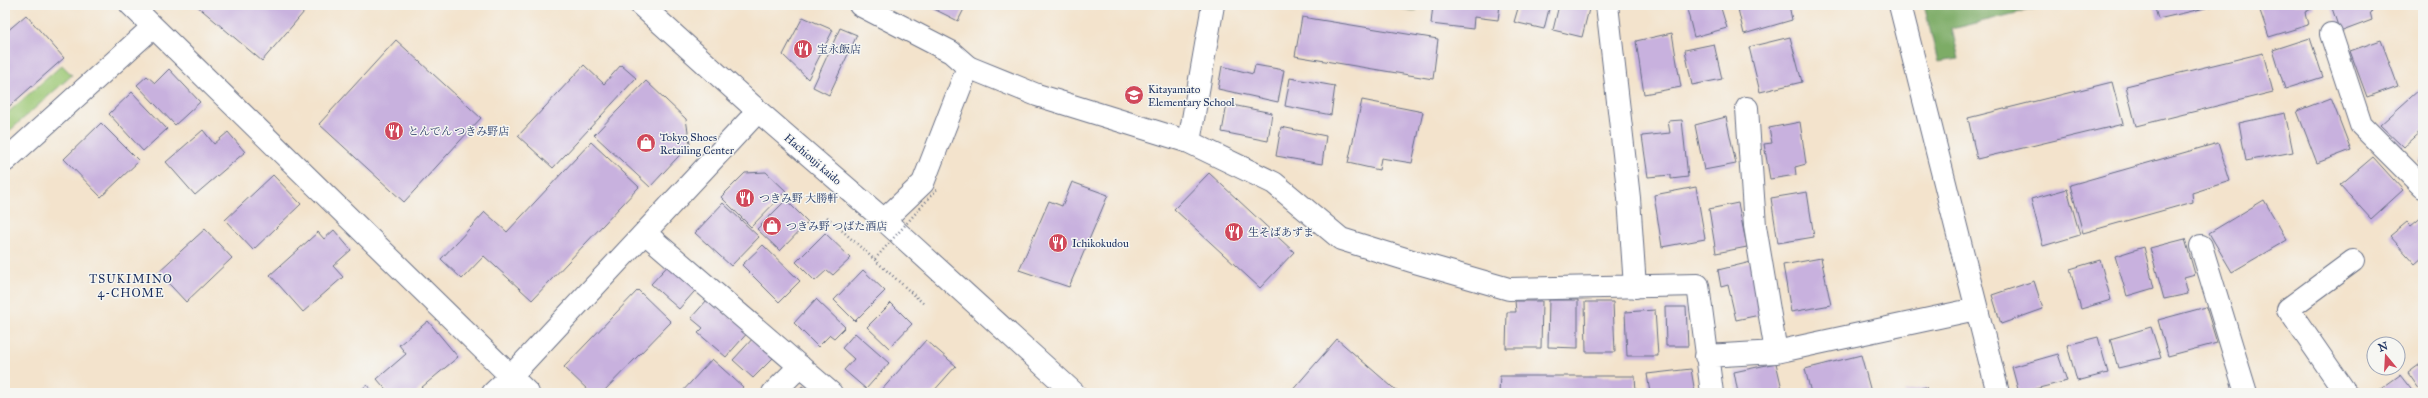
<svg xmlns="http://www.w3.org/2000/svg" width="2428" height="398" font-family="'IM FELL Great Primer','Noto Serif JP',serif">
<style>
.green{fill:#9cc875;stroke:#5c7c6a}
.forest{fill:#7dac66;stroke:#4c6e62}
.building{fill:#c8b1de}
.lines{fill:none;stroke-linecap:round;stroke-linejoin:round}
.pedestrian-casing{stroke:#676e84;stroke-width:24}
.minor-casing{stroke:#676e84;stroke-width:24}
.tertiary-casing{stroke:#676e84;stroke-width:24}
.primary-casing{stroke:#676e84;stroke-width:24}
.path{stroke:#676e84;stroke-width:2.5;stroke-dasharray:1 3;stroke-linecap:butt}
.pedestrian{stroke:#fff;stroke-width:22}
.minor{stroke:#fff;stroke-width:22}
.tertiary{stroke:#fff;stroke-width:22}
.primary{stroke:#fff;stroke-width:22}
.path-bridge{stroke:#676e84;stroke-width:2.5;stroke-dasharray:1 3;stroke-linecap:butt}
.labels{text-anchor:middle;stroke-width:3;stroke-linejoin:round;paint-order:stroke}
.poi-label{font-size:11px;fill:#1b2f5e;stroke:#f6f6f2;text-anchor:start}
.street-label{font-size:11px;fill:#1b2f5e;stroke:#f6f6f2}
.neighbourhood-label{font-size:12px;letter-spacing:1px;fill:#1b2f5e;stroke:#f6f6f2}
</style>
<rect width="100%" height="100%" fill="#f6f6f2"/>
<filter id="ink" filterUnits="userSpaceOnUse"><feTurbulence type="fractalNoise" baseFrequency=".025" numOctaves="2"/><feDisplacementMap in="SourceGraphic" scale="8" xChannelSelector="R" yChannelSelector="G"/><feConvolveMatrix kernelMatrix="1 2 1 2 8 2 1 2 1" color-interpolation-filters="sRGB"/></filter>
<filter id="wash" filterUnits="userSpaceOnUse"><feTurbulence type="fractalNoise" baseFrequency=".012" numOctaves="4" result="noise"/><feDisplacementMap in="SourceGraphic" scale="16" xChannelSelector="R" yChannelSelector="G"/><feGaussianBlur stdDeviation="0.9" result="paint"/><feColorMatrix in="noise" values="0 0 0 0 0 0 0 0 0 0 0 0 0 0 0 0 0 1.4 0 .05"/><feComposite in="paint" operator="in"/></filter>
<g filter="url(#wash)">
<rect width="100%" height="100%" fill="#f3e3cc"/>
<path class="green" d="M62,65L72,75L5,135V115Z"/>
<path class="forest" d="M1381,5H1418L1416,11Z
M1924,5H2049L1952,29L1959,59L1938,62Z"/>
<g id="blocks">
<path class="building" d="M196,5H310L262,61Z
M926,5H966L958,21Z
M1433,5H1500L1498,20L1474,17L1473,29L1431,24Z
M1519,5H1550L1544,29L1514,22Z
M1559,5H1590L1582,37L1553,30Z
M1686,5H1720L1727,28L1694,37Z
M1737,5H1789L1792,20L1744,34Z
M2154,5H2213L2214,6L2158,19Z
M2258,5H2313L2314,8L2305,12L2308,25L2269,37Z
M2331,5H2381L2382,7L2370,12L2372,20L2340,32Z
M26,15L64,58L5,110V33Z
M803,17L833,30L808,79L783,55Z
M1302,17L1438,39L1433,79L1295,56Z
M840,28L857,35L829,95L813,87Z
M1672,33L1681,87L1644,94L1636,41Z
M1790,37L1802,82L1760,92L1749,47Z
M2310,38L2323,77L2285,89L2273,50Z
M396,40L481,118L404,202L319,124Z
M2381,40L2398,86L2367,97L2350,51Z
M1714,44L1722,79L1692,85L1685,50Z
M2263,53L2273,92L2136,126L2126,86Z
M584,65L604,84L621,65L636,78L553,168L518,136Z
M1255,65L1284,70L1278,102L1218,89L1222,66L1253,74Z
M169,69L200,102L175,125L137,85L147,76L155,83Z
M1290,78L1335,86L1331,115L1285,106Z
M646,81L686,119L690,144L650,187L594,135Z
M2112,82L2123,124L1977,159L1968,118Z
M2420,89L2423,91V129L2403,147L2380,125Z
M132,92L167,129L143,151L109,114Z
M2331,98L2351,150L2317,163L2297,111Z
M1362,100L1423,112L1412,163L1381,158L1379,170L1348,163Z
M1227,104L1272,113L1268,141L1222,132Z
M2285,113L2293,152L2246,161L2239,123Z
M1726,117L1736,164L1704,170L1695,125Z
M1682,120L1688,177L1671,179V175L1648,177L1642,136L1670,133L1668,121Z
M1800,122L1806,164L1795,167L1796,175L1770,179L1764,144L1772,143L1769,128Z
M101,123L139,161L101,197L64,159Z
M1281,127L1326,136L1322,164L1276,156Z
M203,130L214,144L228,132L245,152L195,195L166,162Z
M591,142L639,187L532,300L484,256L462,279L441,259L485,212L507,232Z
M2218,143L2230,181L2192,193L2193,202L2083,233L2070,185Z
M2423,156V166L2418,160Z
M2373,157L2403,190L2371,219L2340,185Z
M766,172L786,191L751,227L721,197L745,173Z
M1209,173L1294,252L1260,288L1174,209Z
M273,175L301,204L253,250L225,220Z
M1072,182L1108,195L1069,287L1019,270L1049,201L1062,206Z
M1696,187L1705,239L1662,247L1654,195Z
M2067,189L2080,235L2043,246L2031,199Z
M1807,192L1814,237L1778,243L1771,198Z
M786,200L808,222L780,251L757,229Z
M2264,200L2287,240L2232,272L2209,233Z
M723,203L759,237L731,266L695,233Z
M1738,203L1747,247L1716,253L1709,209Z
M2423,216V257L2415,264L2390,236L2407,222L2411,226Z
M205,229L232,258L186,302L158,272Z
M334,230L351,250L333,266L343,277L303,312L270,275L318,232L324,239Z
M825,233L851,258L833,275L827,270L815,281L796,262Z
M2185,239L2195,274L2184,277L2188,294L2164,299L2150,248Z
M763,245L800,281L779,302L742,265Z
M2144,247L2154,288L2127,296L2115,256Z
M1821,258L1831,305L1791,312L1783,265Z
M673,260L701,284L679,309L651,284Z
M2100,260L2111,300L2081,309L2070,269Z
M1751,262L1764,314L1736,320L1728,285L1721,287L1718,270Z
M863,270L885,291L855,321L834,300Z
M2034,281L2043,309L2001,324L1992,295Z
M638,290L671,322L602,393H591L564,367Z
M816,299L845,327L834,338L830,335L818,347L794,323Z
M707,300L750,330L726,357L698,333L703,328L691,318Z
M1549,300H1578V348L1548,347Z
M1515,301H1542L1541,348H1506L1507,312H1516Z
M1585,302H1613L1615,352H1586Z
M891,303L912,324L889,348L867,327Z
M1665,307H1686L1688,346H1666Z
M2206,307L2217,343L2168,356L2158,320Z
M1655,310L1658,356H1627L1625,312Z
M428,321L458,357L415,393H389L377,379L406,354L399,345Z
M2151,327L2161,358L2118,368L2110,339Z
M855,333L889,363L866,389L844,370L854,359L842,348Z
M755,336L776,355L753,378L733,360Z
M2098,337L2108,373L2077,381L2067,345Z
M1337,339L1399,393H1290Z
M926,340L956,366L932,393H879Z
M2058,354L2067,381L2019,393L2012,367Z
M1861,355L1871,392L1811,393L1805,369Z
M712,359L743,387L738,393H681Z
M2423,362V393H2422L2408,373Z
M1776,363L1783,393H1738L1734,372Z
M1691,369L1695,393H1650L1647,374Z
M2400,375L2414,393H2375Z
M1500,376H1635L1636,393H1499Z
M367,385L373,393H357Z
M802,386L811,393H797Z
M1926,387L1928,393H1904V392Z
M2230,389L2231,393H2216Z"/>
</g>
</g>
<g filter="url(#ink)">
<use href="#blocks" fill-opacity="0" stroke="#676e84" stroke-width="1"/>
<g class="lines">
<defs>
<path id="pedestrian" d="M860,5L951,52L968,67"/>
<path id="minor" d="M131,5L528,393
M1607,5L1629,198L1635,287
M1900,5L1998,393
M2331,34L2361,125L2423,187
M1747,108L1755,226L1776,352
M1189,142L1213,5
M5,161L153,27
M884,220L923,183L968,67L1037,95L1189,142L1274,183L1341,239L1415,262L1509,289L1698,285L1712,393
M645,233L831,393
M2201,246L2246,393
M1706,356L1776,352L1976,309
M773,393L800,366
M2346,393L2288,309L2353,261"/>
<path id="tertiary" d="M493,393L511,376L758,111"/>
<path id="primary" d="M641,5L758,111L884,220L1074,393"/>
</defs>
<use href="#pedestrian" class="pedestrian-casing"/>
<use href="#minor" class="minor-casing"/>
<use href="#tertiary" class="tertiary-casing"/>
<use href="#primary" class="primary-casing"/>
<path class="path" d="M827,217L924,304"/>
<use href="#pedestrian" class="pedestrian"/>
<use href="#minor" class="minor"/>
<use href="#tertiary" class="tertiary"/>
<use href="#primary" class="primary"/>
<path class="path-bridge" d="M875,259L937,189"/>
</g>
</g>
<defs>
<symbol id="restaurant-disc" viewBox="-11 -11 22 22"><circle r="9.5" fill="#d1495b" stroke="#f6f6f2"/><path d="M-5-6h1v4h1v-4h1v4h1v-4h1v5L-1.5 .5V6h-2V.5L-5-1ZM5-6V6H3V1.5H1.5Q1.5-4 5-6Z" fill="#fff"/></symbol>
<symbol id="school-disc" viewBox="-11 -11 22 22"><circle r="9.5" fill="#d1495b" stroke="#f6f6f2"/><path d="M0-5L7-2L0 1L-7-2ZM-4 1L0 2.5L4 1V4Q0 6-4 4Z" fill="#fff"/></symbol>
<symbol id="shop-disc" viewBox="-11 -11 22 22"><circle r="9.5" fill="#d1495b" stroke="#f6f6f2"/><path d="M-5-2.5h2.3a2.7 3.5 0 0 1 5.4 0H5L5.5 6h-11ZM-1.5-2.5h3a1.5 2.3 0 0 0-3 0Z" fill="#fff"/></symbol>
</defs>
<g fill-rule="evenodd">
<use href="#restaurant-disc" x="792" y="38" width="22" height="22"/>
<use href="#school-disc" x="1123" y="84" width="22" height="22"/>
<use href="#restaurant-disc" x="383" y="120" width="22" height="22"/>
<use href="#shop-disc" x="635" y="132" width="22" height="22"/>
<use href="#restaurant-disc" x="734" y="187" width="22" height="22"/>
<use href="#shop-disc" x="761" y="215" width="22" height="22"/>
<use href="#restaurant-disc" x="1223" y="221" width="22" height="22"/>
<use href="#restaurant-disc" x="1047" y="232" width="22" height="22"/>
</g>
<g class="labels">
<g class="poi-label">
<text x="817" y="53">宝永飯店</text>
<text x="1148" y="93">Kitayamato<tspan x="1148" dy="13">Elementary School</tspan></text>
<text x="408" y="135">とんでん つきみ野店</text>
<text x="660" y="141">Tokyo Shoes<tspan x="660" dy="13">Retailing Center</tspan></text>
<text x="759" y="202">つきみ野 大勝軒</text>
<text x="786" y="230">つきみ野 つばた酒店</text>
<text x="1248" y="236">生そばあずま</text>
<text x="1072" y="247">Ichikokudou</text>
</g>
<g class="street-label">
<text transform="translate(813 159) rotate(41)" y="4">Hachiouji kaido</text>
</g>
<g class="neighbourhood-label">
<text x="131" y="283">TSUKIMINO<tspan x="131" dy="14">4-CHOME</tspan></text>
</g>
</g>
<rect width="2428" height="398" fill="none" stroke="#f6f6f2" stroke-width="20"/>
<g transform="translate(2386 356) rotate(342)"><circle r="19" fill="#f6f6f2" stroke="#9ea6b7"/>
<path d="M0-3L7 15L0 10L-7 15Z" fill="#d1495b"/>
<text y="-6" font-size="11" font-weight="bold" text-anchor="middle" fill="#1b2f5e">N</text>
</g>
</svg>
